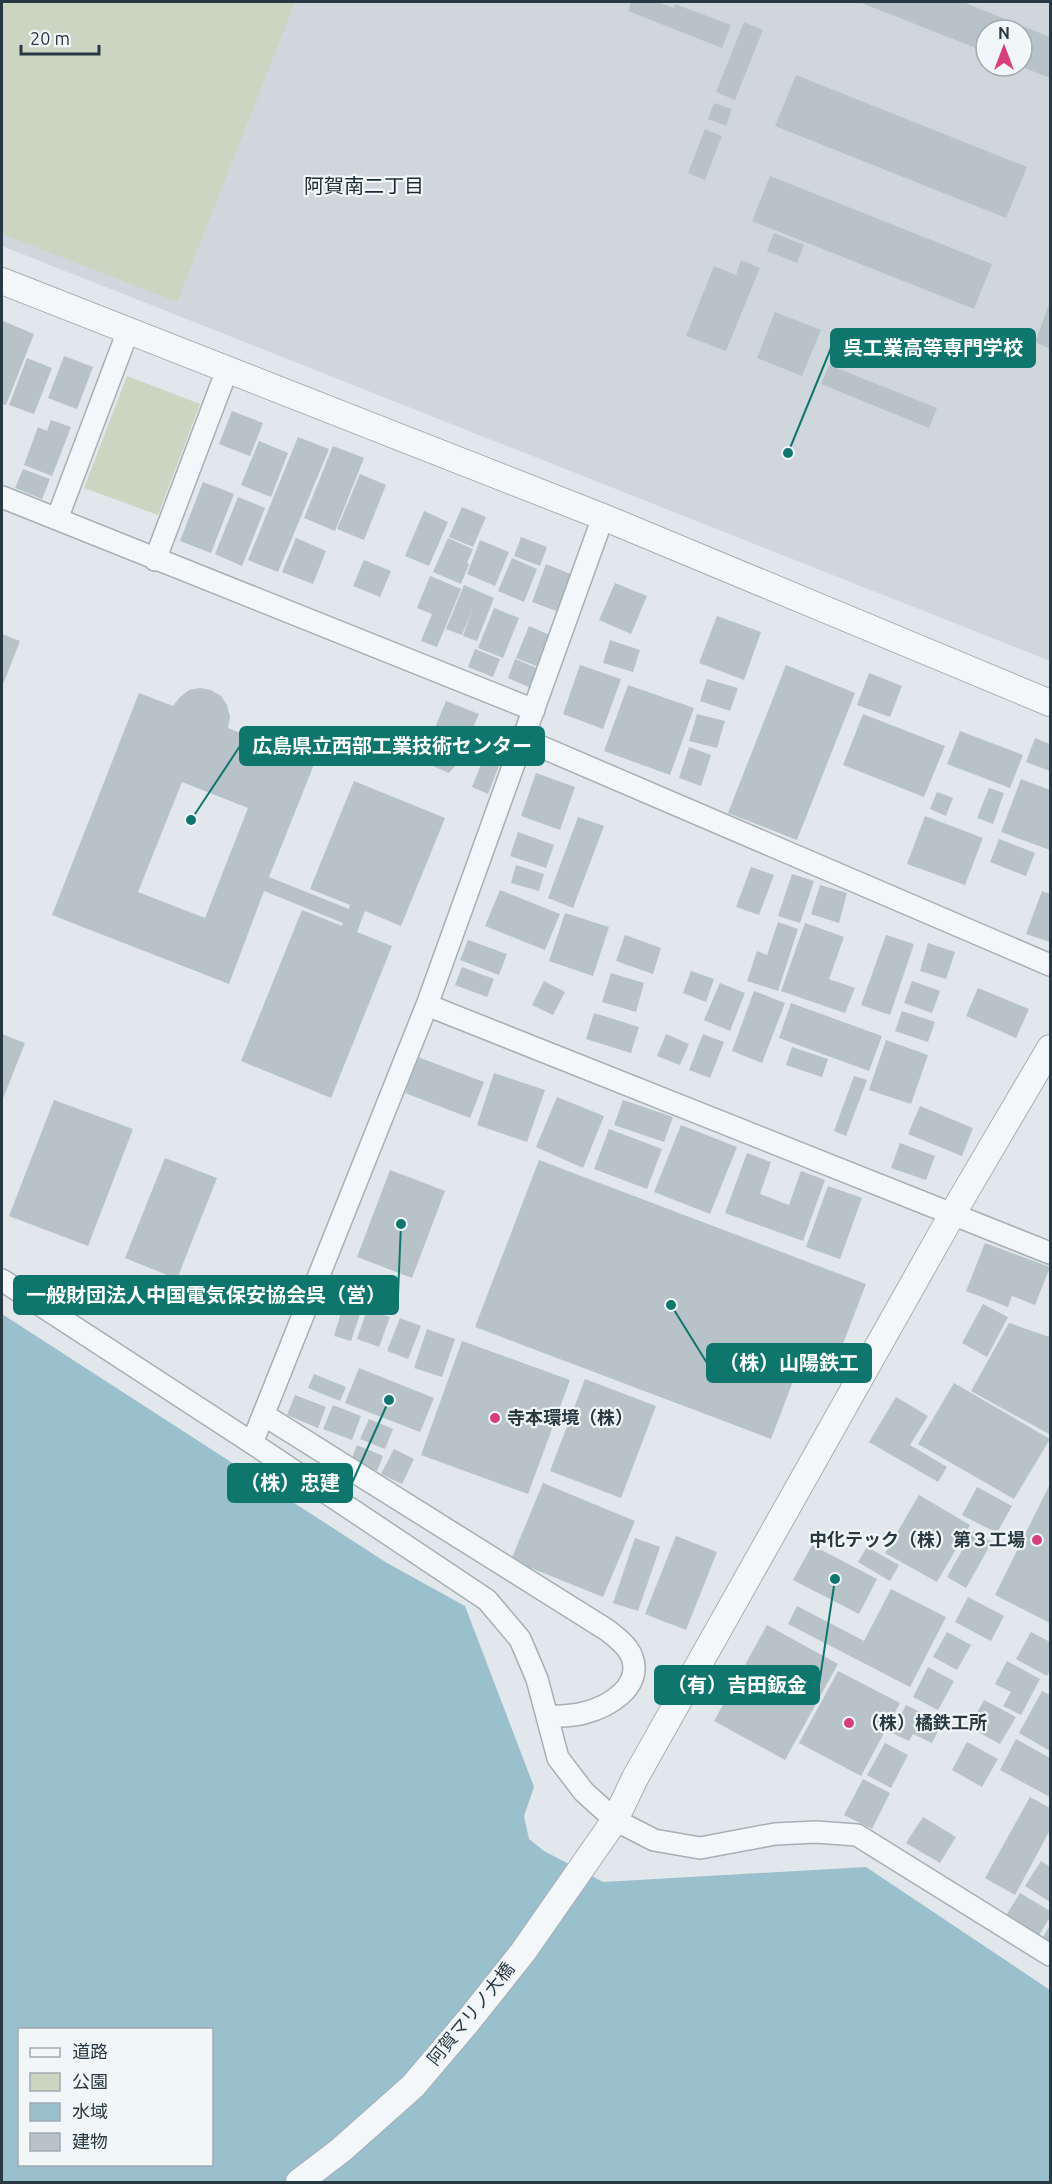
<svg xmlns="http://www.w3.org/2000/svg" width="1052" height="2184" font-family="Ubuntu,'Noto Sans JP',sans-serif">
<style>
.built{fill:#cfd7dd;fill-rule:evenodd}
.green{fill:#cbd5c2}
.water{fill:#9abfcd;fill-rule:evenodd}
.building{fill:#b8c2c9;fill-rule:evenodd}
.lines{fill:none;stroke-linecap:round;stroke-linejoin:round}
.minor-casing{stroke:#a6afb6;stroke-width:24}
.tertiary-casing{stroke:#a6afb6;stroke-width:28}
.minor{stroke:#f4f7f9;stroke-width:21}
.tertiary{stroke:#f4f7f9;stroke-width:26}
.poi-dot{fill:#d73f7b;stroke:#f1f6f8;stroke-width:2}
.labels{text-anchor:middle;stroke-width:4.5;stroke-linejoin:round;paint-order:stroke}
.poi-label{font-size:18px;font-weight:bold;fill:#283944;stroke:#f1f6f8;text-anchor:start}
.street-label{font-size:18px;fill:#283944;stroke:#f1f6f8}
.neighbourhood-label{font-size:20px;fill:#1a2a35;stroke:#f1f6f8}
.leader{fill:none;stroke:#0f766e;stroke-width:2}
.callout-dot{fill:#0f766e;stroke:#f1f6f8;stroke-width:2}
.callout{fill:#0f766e;stroke:#0f766e;stroke-width:2}
.callout-label{font-size:20px;text-anchor:middle;font-weight:bold;fill:#fff}
</style>
<rect width="100%" height="100%" fill="#e1e7eb"/>
<path class="built" d="M2,2H1050V661L2,246ZM986,30H1022V66H986Z"/>
<path class="green" d="M2,2H295L177,302L2,234Z
M127,376L200,404L158,515L84,488Z"/>
<path class="water" d="M2,1314L387,1563L465,1606L534,1787L524,1816L529,1839L544,1851L603,1882L866,1867L1050,1990V2182H2ZM20,2030H212V2164H20Z"/>
<path class="building" d="M631,2H657L674,8L675,4L731,25L722,48L628,11Z
M859,2H963L1050,37V78L1022,67V30H986V52Z
M744,22L763,30L735,100L716,92Z
M796,75L1027,167L1006,218L775,126Z
M714,103L732,109L726,126L708,119Z
M705,129L722,136L705,180L688,173Z
M770,176L992,264L974,309L752,221Z
M774,233L804,245L797,263L767,251Z
M741,260L760,268L726,351L686,336L714,266L736,275Z
M1050,302V349L1035,342Z
M775,312L821,330L802,376L757,358Z
M3,321L34,334L6,405L2,404Z
M64,356L93,367L77,409L48,398Z
M27,358L52,368L34,414L9,405Z
M829,365L937,408L929,428L821,384Z
M232,411L263,423L250,456L219,444Z
M51,420L71,427L52,476L24,465L38,427L47,431Z
M298,437L329,449L278,572L248,560Z
M259,441L288,453L271,497L241,485Z
M333,446L364,458L335,531L304,518Z
M23,469L50,479L42,499L15,488Z
M360,474L386,485L364,540L337,529Z
M203,482L234,494L211,553L180,541Z
M238,497L265,508L242,566L215,554Z
M462,507L486,517L473,547L449,537Z
M424,511L448,522L429,566L405,556Z
M521,537L547,547L540,566L514,556Z
M296,538L326,551L313,584L282,572Z
M448,538L473,549L467,563L469,564L461,584L433,572Z
M480,540L509,552L495,586L467,574Z
M512,558L537,569L524,602L498,591Z
M364,560L391,571L380,597L353,586Z
M546,564L573,575L559,612L532,602Z
M430,576L461,589L437,647L421,641L432,614L417,608Z
M615,583L647,596L631,634L599,620Z
M464,585L494,598L477,641L463,636L473,607L462,635L446,629Z
M494,608L519,618L503,658L478,648Z
M717,616L761,632L744,680L699,663Z
M529,626L554,637L541,668L516,658Z
M2,634L20,641L2,687Z
M610,640L640,650L633,672L603,663Z
M475,649L500,659L493,677L468,667Z
M515,659L539,669L531,688L508,678Z
M580,665L621,679L603,729L563,714Z
M786,665L855,693L797,840L728,813Z
M869,673L902,686L890,717L857,705Z
M707,679L738,688L730,711L700,701Z
M628,685L694,708L670,775L604,751Z
M200,688L211,690L221,696L227,705L230,717L228,728L315,762L269,877L349,909L350,905L310,889L354,781L445,818L401,926L365,911L357,932L392,946L331,1098L241,1061L302,910L342,926L343,923L264,891L229,984L52,915L139,693L173,706L180,697L189,690ZM182,782L248,808L205,918L138,892Z
M446,701L479,714L471,732L474,752L462,758L449,773L421,761Z
M697,714L725,721L717,748L689,741Z
M863,714L945,746L924,797L843,765Z
M960,731L1023,755L1010,788L947,764Z
M1035,738L1050,744V771L1026,762Z
M689,747L711,755L701,786L679,778Z
M484,757L500,763L488,794L472,787Z
M536,773L575,787L560,830L521,816Z
M1021,779L1050,790V850L1001,832Z
M989,788L1004,793L993,824L977,818Z
M937,792L953,798L946,816L930,809Z
M925,816L983,838L965,885L907,864Z
M578,817L604,826L573,908L548,898Z
M518,832L554,845L546,868L510,856Z
M999,839L1035,853L1026,876L990,862Z
M516,865L544,874L539,891L511,883Z
M751,867L774,875L759,915L736,907Z
M792,874L814,881L800,923L778,916Z
M820,885L847,893L839,923L811,914Z
M500,890L560,914L545,950L485,926Z
M1042,891L1050,894V942L1026,934Z
M565,913L609,927L593,976L549,961Z
M778,922L798,929L778,991L747,981L757,951L767,955Z
M805,923L844,937L829,979L855,988L845,1013L781,991Z
M625,935L661,948L653,974L616,961Z
M886,935L914,944L890,1015L861,1005Z
M468,940L507,954L499,975L460,960Z
M928,943L955,952L946,979L920,971Z
M462,967L494,979L487,997L455,985Z
M691,971L714,979L706,1002L683,993Z
M611,973L644,983L636,1012L602,1002Z
M544,981L565,992L553,1015L532,1005Z
M912,981L940,991L932,1013L904,1003Z
M720,983L745,993L730,1031L704,1020Z
M978,988L1029,1009L1016,1038L966,1016Z
M754,991L785,1003L762,1063L732,1051Z
M791,1003L882,1036L869,1071L779,1038Z
M902,1011L935,1022L928,1042L895,1031Z
M594,1013L639,1027L631,1053L586,1039Z
M2,1034L25,1043L2,1101Z
M666,1034L689,1044L680,1065L657,1056Z
M703,1034L724,1042L710,1078L689,1070Z
M886,1040L928,1055L911,1104L869,1090Z
M792,1047L828,1059L822,1077L786,1065Z
M418,1057L484,1082L470,1118L405,1093Z
M494,1073L545,1090L527,1142L477,1125Z
M854,1076L867,1080L846,1136L834,1131Z
M557,1097L604,1116L583,1168L536,1147Z
M54,1100L133,1129L88,1246L9,1216Z
M623,1100L673,1117L664,1142L614,1125Z
M920,1106L973,1128L962,1156L908,1134Z
M681,1125L737,1147L710,1214L654,1192Z
M609,1129L662,1149L647,1189L594,1169Z
M900,1143L935,1156L926,1180L891,1168Z
M747,1153L771,1162L760,1194L789,1205L801,1171L825,1180L803,1241L725,1213Z
M165,1158L217,1178L177,1279L125,1258Z
M539,1160L866,1284L834,1367L803,1355L771,1439L475,1327Z
M390,1170L445,1191L412,1278L357,1257Z
M828,1186L862,1198L840,1259L806,1247Z
M985,1243L1050,1267L1035,1305L1012,1296L1008,1307L966,1291Z
M983,1304L1008,1317L987,1357L962,1343Z
M343,1306L361,1311L351,1341L334,1336Z
M367,1310L390,1317L379,1347L357,1339Z
M400,1318L421,1326L408,1359L387,1351Z
M1009,1323L1050,1337V1431L1049,1434L971,1391Z
M427,1329L455,1339L442,1377L414,1368Z
M462,1341L570,1380L528,1494L421,1455Z
M359,1368L434,1398L420,1432L345,1403Z
M314,1374L346,1387L340,1401L308,1388Z
M585,1379L656,1406L621,1498L550,1471Z
M954,1383L1050,1439L1014,1499L918,1444Z
M295,1395L326,1407L318,1428L287,1415Z
M896,1397L928,1416L910,1445L947,1467L938,1482L869,1442Z
M333,1405L361,1416L352,1440L323,1429Z
M369,1419L393,1429L385,1449L360,1439Z
M357,1445L383,1456L377,1471L351,1460Z
M394,1449L414,1459L402,1484L381,1474Z
M543,1483L635,1521L603,1597L511,1560Z
M1050,1484V1623L995,1595Z
M977,1487L1012,1506L997,1533L962,1515Z
M919,1495L970,1525L937,1582L885,1553Z
M973,1531L992,1542L966,1588L947,1577Z
M676,1536L717,1552L686,1630L645,1614Z
M635,1538L660,1547L638,1611L613,1603Z
M812,1545L877,1579L859,1614L793,1580Z
M867,1547L899,1565L890,1581L858,1562Z
M891,1589L946,1617L910,1687L788,1624L797,1606L864,1641Z
M968,1597L1004,1616L991,1641L955,1622Z
M767,1625L838,1664L785,1760L714,1721Z
M947,1632L971,1645L957,1670L933,1657Z
M1031,1632L1050,1642V1670L1047,1676L1016,1659Z
M1007,1661L1040,1679L1021,1715L1003,1706L1011,1692L995,1684Z
M928,1667L954,1681L938,1710L913,1697Z
M838,1671L900,1703L861,1776L799,1743Z
M1042,1691L1050,1695V1751L1019,1733Z
M984,1700L1016,1717L1000,1744L969,1727Z
M906,1705L942,1723L932,1743L913,1734L909,1741L892,1733Z
M1016,1739L1050,1758V1797L1000,1770Z
M967,1742L998,1759L982,1787L952,1770Z
M885,1743L908,1755L891,1788L867,1775Z
M863,1779L890,1793L872,1829L844,1815Z
M1030,1797L1050,1808V1830L1015,1895L985,1878Z
M923,1817L956,1837L940,1863L906,1843Z
M1041,1861L1050,1867V1902L1025,1886Z
M1020,1893L1050,1911V1917L1038,1937L1005,1917Z
M1050,1925V1944L1042,1939Z"/>
<g class="lines">
<defs>
<path id="minor" d="M2,497L534,710
M57,519L128,331
M155,560L227,370
M523,739L1050,965
M427,1005L1050,1253
M2,1280L252,1443L487,1600L520,1639L537,1679L558,1758L584,1792L615,1820L654,1840L700,1848L775,1834L816,1832L857,1835L1050,1955
M264,1415L607,1630C616,1637 628,1646 632,1657C643,1687 608,1707 584,1713C573,1716 559,1716 547,1717
M252,1443L427,1005L603,517"/>
<path id="tertiary" d="M2,281L603,517L1050,703
M299,2182L341,2150L413,2086L469,2020L523,1952L615,1820L635,1778L953,1213L1050,1048"/>
</defs>
<use href="#minor" class="minor-casing"/>
<use href="#tertiary" class="tertiary-casing"/>
<use href="#minor" class="minor"/>
<use href="#tertiary" class="tertiary"/>
</g>
<g class="poi-dot">
<circle cx="495" cy="1418" r="6"/>
<circle cx="1037" cy="1540" r="6"/>
<circle cx="849" cy="1723" r="6"/>
</g>
<g class="labels">
<g class="poi-label">
<text x="507" y="1424">寺本環境（株）</text>
<text x="1025" y="1546" text-anchor="end">中化テック（株）第３工場</text>
<text x="861" y="1729">（株）橘鉄工所</text>
</g>
<g class="street-label">
<text transform="translate(471 2014) rotate(-51)" y="6">阿賀マリノ大橋</text>
</g>
<g class="neighbourhood-label">
<text x="364" y="193">阿賀南二丁目</text>
</g>
</g>
<path class="leader" d="M788 453L831 348M191 820L240 746M401 1224L398 1295M671 1305L707 1363M389 1400L352 1483M835 1579L819 1685"/>
<g class="callout-dot">
<circle cx="788" cy="453" r="6"/>
<circle cx="191" cy="820" r="6"/>
<circle cx="401" cy="1224" r="6"/>
<circle cx="671" cy="1305" r="6"/>
<circle cx="389" cy="1400" r="6"/>
<circle cx="835" cy="1579" r="6"/>
</g>
<g class="callout">
<rect x="831" y="329" width="204" height="38" rx="6"/>
<rect x="240" y="727" width="304" height="38" rx="6"/>
<rect x="14" y="1276" width="384" height="38" rx="6"/>
<rect x="707" y="1344" width="164" height="38" rx="6"/>
<rect x="228" y="1464" width="124" height="38" rx="6"/>
<rect x="655" y="1666" width="164" height="38" rx="6"/>
</g>
<g class="callout-label">
<text x="933" y="355">呉工業高等専門学校</text>
<text x="392" y="753">広島県立西部工業技術センター</text>
<text x="206" y="1302">一般財団法人中国電気保安協会呉（営）</text>
<text x="789" y="1370">（株）山陽鉄工</text>
<text x="290" y="1490">（株）忠建</text>
<text x="737" y="1692">（有）吉田鈑金</text>
</g>
<rect width="1052" height="2184" fill="none" stroke="#283944" stroke-width="6"/>
<rect x="18" y="2028" width="195" height="138" fill="#f1f6f8" stroke="#a1aab0" stroke-width="1.5"/>
<rect x="30" y="2048" width="30" height="9" fill="#f4f7f9" stroke="#a1aab0" stroke-width="1.5"/>
<text x="72" y="2058" font-size="18" fill="#283944">道路</text>
<rect x="30" y="2073" width="30" height="18" fill="#cbd5c2" stroke="#a1aab0" stroke-width="1.5"/>
<text x="72" y="2088" font-size="18" fill="#283944">公園</text>
<rect x="30" y="2103" width="30" height="18" fill="#9abfcd" stroke="#a1aab0" stroke-width="1.5"/>
<text x="72" y="2118" font-size="18" fill="#283944">水域</text>
<rect x="30" y="2133" width="30" height="18" fill="#b8c2c9" stroke="#a1aab0" stroke-width="1.5"/>
<text x="72" y="2148" font-size="18" fill="#283944">建物</text>
<g transform="translate(1004 48)"><circle r="28" fill="#f1f6f8" stroke="#a1aab0" stroke-width="1.5"/>
<path d="M0-4.5L10 22L0 15L-10 22Z" fill="#d73f7b"/>
<text y="-9" font-size="16" font-weight="bold" text-anchor="middle" fill="#283944">N</text>
</g>
<path d="M21 45v9h78v-9" fill="none" stroke="#283944" stroke-width="3"/>
<text x="30" y="45" font-size="18" fill="#283944" stroke="#f1f6f8" stroke-width="4.5" paint-order="stroke">20 m</text>
</svg>
